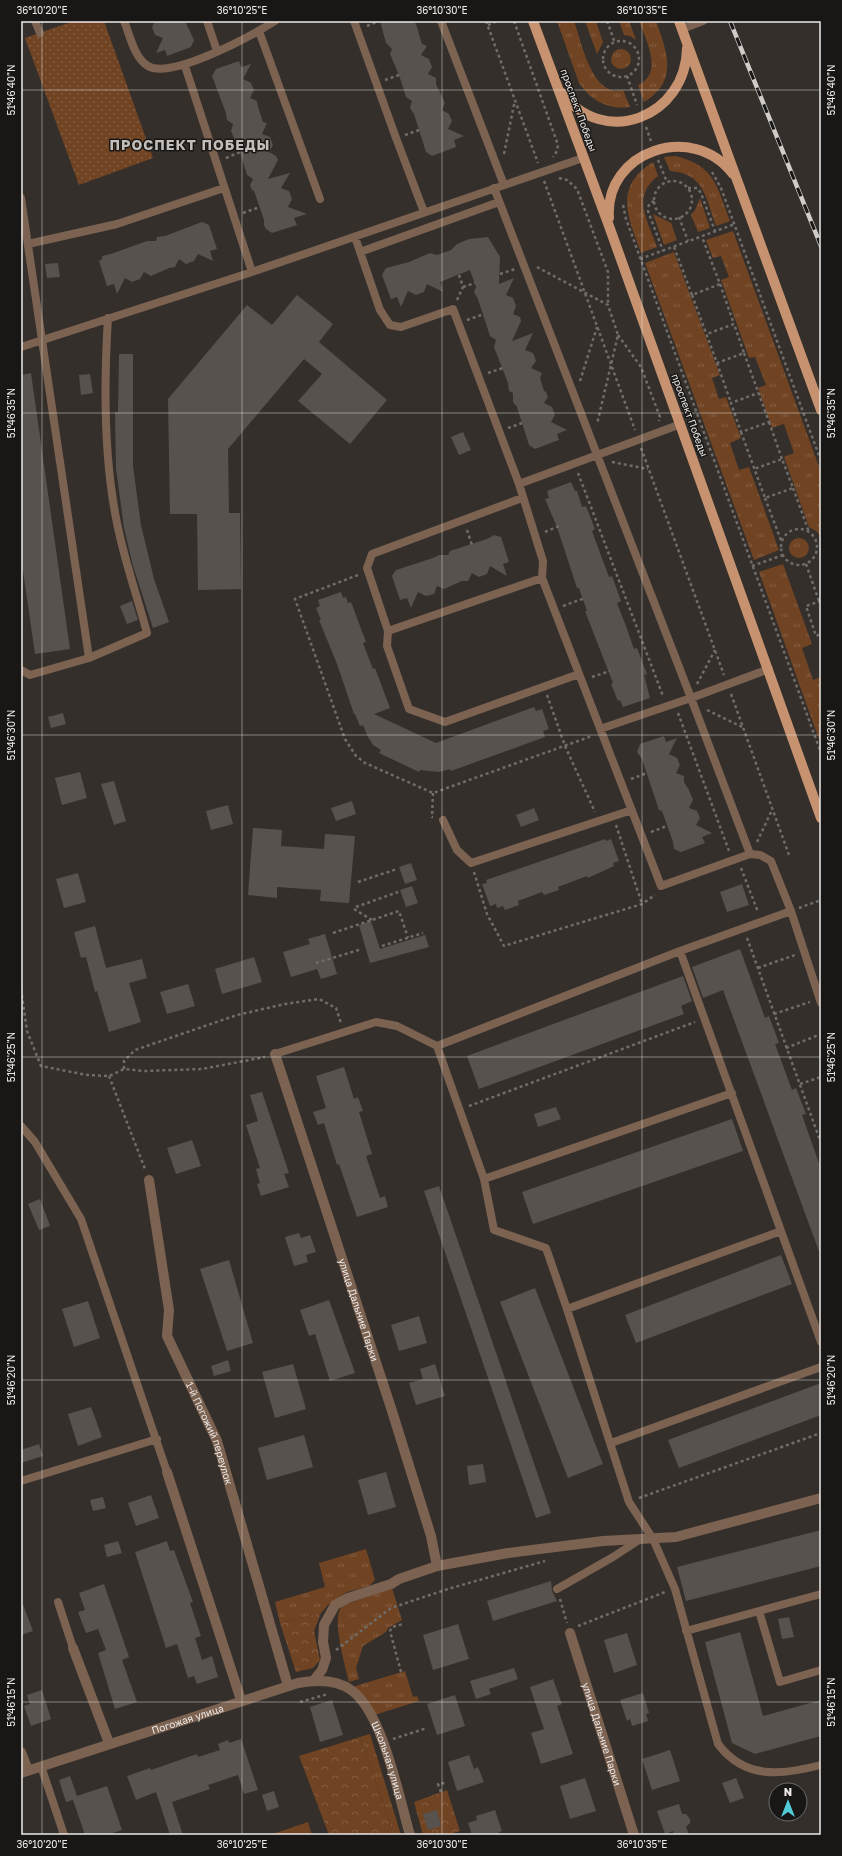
<svg xmlns="http://www.w3.org/2000/svg" width="842" height="1856" font-family="'Golos Text',sans-serif">
<style>
.grass{fill:url(#grass-tufts)}
.forest{fill:url(#forest-crowns)}
.park{fill:url(#park-dots)}
.building{fill:#57524e}
.lines{fill:none;stroke-linecap:round;stroke-linejoin:round}
.path{stroke:#706c69;stroke-width:2.5;stroke-dasharray:3 3;stroke-linecap:butt}
.lane{stroke:#7c6251;stroke-width:8}
.street{stroke:#7c6251;stroke-width:10}
.primary{stroke:#c7926f;stroke-width:10}
.rail-casing{stroke:#cfccca;stroke-width:4.5}
.rail{stroke:#191716;stroke-width:3;stroke-dasharray:9;stroke-linecap:butt}
.ticks{fill:none;stroke:#edeae8;stroke-width:1;stroke-opacity:0.45}
.labels{text-anchor:middle;stroke-width:3;stroke-linejoin:round;paint-order:stroke}
.street-label{font-size:10px;fill:#edeae8;stroke:#191716}
.district-label{font-size:14px;font-weight:bold;letter-spacing:1px;fill:#c4beba;stroke:#191716}
.neatline{fill:none;stroke:#edeae8;stroke-width:1.5}
.ticks-label{font-size:10px;text-anchor:middle;fill:#edeae8}
</style>
<defs>
<pattern id="grass-tufts" width="24" height="20" patternUnits="userSpaceOnUse"><rect width="24" height="20" fill="#704323"/><path d="M3 7l-1-3M5 7V3M7 7l1-3M15 17l-1-3M17 17v-4M19 17l1-3" fill="none" stroke="#855e43"/></pattern>
<pattern id="forest-crowns" width="20" height="18" patternUnits="userSpaceOnUse"><rect width="20" height="18" fill="#704323"/><path d="M2 6a3 3 0 1 1 6 0M12 15a3 3 0 1 1 6 0" fill="none" stroke="#855e43"/></pattern>
<pattern id="park-dots" width="8" height="8" patternUnits="userSpaceOnUse"><rect width="8" height="8" fill="#704323"/><path d="M2 2h.1M6 6h.1" fill="none" stroke="#855e43" stroke-width="1.8" stroke-linecap="round"/></pattern>
</defs>
<rect width="100%" height="100%" fill="#342f2b"/>
<path class="grass" d="M557,21H574C582,43 592,98 623,90L630,107C609,110 591,101 579,83Z
M585,21H596L603,42L597,54Z
M619,21H629L636,40L630,36L624,35Z
M639,21H656C667,52 679,81 644,102L638,85C664,73 646,40 639,21Z
M611 59a10 10 0 1 1 20 0a10 10 0 1 1-20 0Z
M675,156C715,165 717,187 730,221L716,226C706,198 704,173 670,171L664,157Z
M653,162L658,176C631,196 648,222 657,247L641,253C628,217 613,187 653,162Z
M700,198L710,228L698,232L691,215L695,210Z
M653,214L671,223L677,240L664,245Z
M733,231L821,472V536L816,531L809,527L784,457L794,453L784,424L772,428L758,388L766,385L755,357L749,358L721,280L729,277L721,256L713,258L706,240Z
M674,252L720,375L712,378L719,399L726,397L741,438L730,443L739,470L749,467L779,550L754,560L645,263Z
M789 548a10 10 0 1 1 20 0a10 10 0 1 1-20 0Z
M783,564L812,644L802,648L813,680L821,677V745L759,572Z
M366,1549L375,1580L369,1586L347,1592L328,1605L321,1613L280,1623L275,1602L325,1587L319,1563Z
M392,1588L402,1620L388,1628L386,1632L363,1646L356,1668L359,1679L349,1682C345,1666 334,1626 339,1612C340,1607 344,1606 347,1604Z
M405,1671L413,1697L417,1696L419,1701L371,1716L349,1688Z
M370,1734L401,1835H394L360,1737Z
M308,1822L312,1835H270Z"/>
<path class="forest" d="M321,1613L314,1631L320,1660L313,1668L296,1672L280,1623Z
M360,1737L394,1835H329L299,1756Z
M447,1790L460,1831L446,1835H423L414,1802Z"/>
<path class="park" d="M74,21H104L153,158L79,185L25,38Z"/>
<path class="building" d="M155,21H185L194,40L191,47L167,56L165,50L156,53L163,38L155,35L152,27Z
M380,21H413L416,24L422,44L427,46L421,55L429,59L432,67L428,74L436,78V84L445,103L442,110L449,114L452,121L448,129L464,136L454,140L456,147L432,156L426,152L414,114L410,108L412,101L406,97L399,75L390,54L392,49L386,43Z
M239,61L241,67L251,64L243,79L251,83L254,90L250,98L257,101L258,107L263,122L267,123L262,134L270,137L273,145L269,152L276,156L278,160L268,179L290,173L281,188L289,191L292,199L288,207L307,214L294,218L297,225L272,233L266,229L264,225V220L254,191L252,190L250,185L253,179L247,175L240,152L231,131L233,124L227,120L226,113L212,76L216,69Z
M202,222L209,225L217,249L210,251L213,261L198,254L194,261L186,264L179,259L175,267L169,268L151,276L144,272L140,279L132,282L125,278L117,294L114,284L107,286L99,261L102,259V256L111,254L147,241H156L157,237L165,236Z
M488,237L500,257L499,284L514,278L506,295L513,298L516,306L513,314L520,317L521,321L512,341L533,333L525,350L533,353L536,361L531,368L542,373L540,378L544,391L546,392L548,397L544,403L552,407L555,415L551,422L567,430L557,434L559,440L535,449L529,445L517,407L513,402V393L509,391L508,383L494,347L496,340L490,336L478,299L474,292L476,287L470,270L440,282L443,292L427,284L424,292L416,295L408,291L401,307L397,297L391,299L382,275L386,268L409,262L430,253L437,255L451,250L457,244L469,239Z
M58,263L60,277L47,278L45,264Z
M297,295L333,324L319,342L387,400L350,444L298,401L322,374L304,359L228,449L229,513H240L241,589L198,590L197,514H170L168,399L247,305L272,325Z
M119,354H133V466L141,525L154,579L169,622L153,628L133,566L124,528L116,468L115,412H118Z
M31,373L70,649L35,654L21,557V375Z
M90,374L93,393L81,395L79,375Z
M463,432L471,450L459,455L451,437Z
M571,482L575,491H577L582,507L586,506L595,529L592,531L603,561L609,577L612,576L621,601L617,603L626,626L634,649L637,648L647,674L644,675L650,698L623,707L620,700L618,701L611,684L613,683L585,611H587L579,588H577L557,527L545,499L549,498L547,491Z
M494,535L501,537L509,562L503,564L507,576L490,566L487,574L479,577L472,573L468,581H462L444,589L437,586L434,594L426,596L418,592L411,608L407,598L400,600L392,576L396,570L433,558L439,555H448L450,551L487,539Z
M341,592L343,598L346,597L348,603L351,602L366,642L363,643L373,669L375,668L390,708L374,714L436,743L534,707L536,711L542,709L549,729L543,731L545,737L451,771L450,769L439,772L420,770L419,772L379,753L381,750L373,745L368,737L363,725L360,726L355,714H354L337,664L319,620H321L316,608L320,606L318,600Z
M132,601L138,620L127,624L120,606Z
M63,713L66,724L51,728L48,717Z
M664,736L666,742L677,738L669,754L677,758L680,765L676,773L684,776V782L689,790L693,800L689,808L697,811L700,818L696,825L712,833L702,837L705,843L681,852L674,849L673,842L662,811L659,810L642,759L637,752L640,744Z
M80,772L87,798L62,805L55,778Z
M114,781L126,821L114,825L101,784Z
M352,801L356,814L336,821L331,808Z
M228,805L233,824L211,830L206,811Z
M534,808L539,820L521,827L516,815Z
M253,828L282,830L281,846L324,849L325,834L355,836L349,903L320,901L321,890L277,887V898L248,895Z
M605,839L606,841L611,839L619,861L613,863L614,866L588,878L587,876L558,887L559,890L544,895L542,892L518,901L519,905L505,910L503,906L497,908L496,904L490,906L482,884L487,883L486,880Z
M411,863L417,880L405,884L399,867Z
M78,873L86,902L64,908L56,879Z
M742,884L749,905L727,912L720,892Z
M412,886L418,903L406,907L400,890Z
M371,921L380,949L425,935L429,947L370,963L359,925Z
M95,926L106,968L142,959L147,978L129,983L141,1022L109,1032L97,991L95,992L86,957L81,958L74,932Z
M325,934L337,974L321,979L317,969L291,977L283,952L310,944L308,939Z
M740,949L765,1018L769,1016L779,1043L775,1044L792,1090L796,1088L806,1114L802,1115L821,1169V1253L820,1254L723,990L703,998L692,967Z
M254,957L262,982L222,994L215,969Z
M683,976L692,1001L681,1006L684,1014L479,1089L467,1056Z
M188,984L195,1006L167,1014L160,992Z
M344,1067L354,1099L358,1097L363,1111L359,1112L372,1154L366,1156L380,1198L385,1196L388,1207L357,1217L339,1164L337,1165L324,1123L318,1125L313,1112L326,1108L316,1076Z
M262,1092L289,1173L284,1174L289,1187L261,1196L257,1184L260,1183L256,1169L260,1168L246,1125L258,1121L250,1095Z
M556,1107L561,1119L538,1127L534,1114Z
M732,1119L743,1151L533,1224L522,1192Z
M192,1140L201,1166L176,1174L167,1148Z
M439,1186L551,1513L536,1518L424,1191Z
M40,1199L50,1226L39,1230L28,1204Z
M299,1233L301,1238L310,1235L316,1252L306,1255L308,1262L294,1266L285,1237Z
M781,1255L792,1284L636,1343L625,1315Z
M229,1260L253,1343L227,1351L200,1269Z
M535,1288L603,1464L568,1478L500,1302Z
M329,1300L355,1373L330,1381L315,1334L309,1336L300,1310Z
M88,1301L100,1338L74,1347L62,1309Z
M419,1316L427,1343L399,1351L391,1325Z
M228,1360L231,1371L214,1376L211,1366Z
M293,1364L306,1409L275,1418L262,1372Z
M435,1364L445,1396L416,1405L409,1383L423,1379L420,1369Z
M821,1383V1415L679,1468L668,1440Z
M91,1407L102,1437L78,1446L68,1414Z
M304,1435L313,1467L267,1480L258,1448Z
M39,1444L43,1456L21,1463V1450Z
M483,1464L486,1482L469,1485L467,1466Z
M386,1472L396,1507L368,1515L358,1480Z
M151,1495L159,1518L136,1526L128,1503Z
M103,1497L106,1508L93,1511L90,1500Z
M821,1530V1566L686,1601L677,1567Z
M118,1541L122,1553L107,1557L104,1545Z
M167,1541L170,1551L174,1550L193,1602L190,1603L201,1636L195,1638L202,1660L212,1656L218,1677L197,1684L194,1676L188,1678L177,1644L166,1648L135,1552Z
M551,1581L552,1591L557,1601L493,1621L487,1601Z
M104,1584L129,1657L122,1660L137,1702L115,1709L98,1653L106,1650L98,1629L86,1633L78,1612L85,1610L79,1593Z
M21,1602H22L33,1631L21,1635Z
M789,1617L794,1637L782,1639L778,1619Z
M458,1624L469,1659L433,1670L423,1635Z
M740,1632L763,1716L821,1700V1736L755,1754L732,1743L705,1642Z
M627,1633L637,1665L614,1673L604,1640Z
M514,1668L518,1679L489,1689L491,1694L476,1699L470,1681Z
M553,1679L562,1704L557,1706L573,1754L541,1764L531,1733L544,1729L530,1687Z
M42,1690L51,1719L31,1726L24,1706L30,1704L27,1695Z
M643,1693L649,1713L646,1714L648,1721L632,1726L630,1719L627,1721L620,1700Z
M455,1695L465,1726L437,1735L427,1704Z
M332,1700L343,1735L320,1742L310,1707Z
M241,1739L258,1790L244,1794L238,1775L208,1785L210,1789L172,1802L183,1835H170L156,1792L136,1800L127,1776L150,1768L151,1770L197,1754L198,1757L220,1750L218,1744L228,1740L229,1743Z
M670,1750L680,1781L652,1790L642,1759Z
M469,1755L474,1769L478,1767L484,1782L457,1791L448,1762Z
M70,1776L77,1796L107,1786L122,1830L107,1835H85L73,1800L66,1802L59,1780Z
M585,1778L596,1811L570,1819L560,1786Z
M736,1778L744,1798L730,1803L722,1783Z
M274,1791L279,1807L267,1811L262,1795Z
M679,1804L682,1814H686L690,1819V1823L686,1827L689,1835H674L673,1831L665,1834L657,1811Z
M437,1810L441,1826L428,1830L423,1814Z
M495,1810L502,1831L499,1832L500,1835H472L468,1823L477,1820L476,1816Z"/>
<g class="lines">
<path class="path" d="M486,21L538,163
M514,21L558,145L557,151L553,157
M607,21L615,43
M488,25L497,21
M367,26L379,21
M603 59a18 18 0 1 1 36 0a18 18 0 1 1-36 0Z
M627,76L637,105
M385,80L399,75
M646,127L651,141
M405,135L419,130
M504,154L515,100
M226,158L240,152
M658,160L667,182
M712,172L721,188L821,461
M559,178L567,180L577,189L608,272V305
M544,181L635,430
M654 200a19 19 0 1 1 38 0a19 19 0 1 1-38 0Z
M688,188H697L701,193L715,231
M654,201L649,204L648,211L663,251
M623,205L626,219L821,753
M243,213L260,207
M679,217L688,241
M674,247L692,295L720,284L702,237
M640,259L735,224
M537,267L608,305L618,335L597,424
M500,274L515,269
M720,284L734,324
M463,287L475,283
M692,295L717,363L744,353L734,324L707,334
M457,300L463,287L459,275
M467,320L484,314
M618,335L641,367L660,417L659,421
M744,353L769,422L741,432L731,403L758,393
M717,363L731,403
M488,373L503,368
M580,381L597,327
M769,422L782,459
M508,428L522,423
M741,432L765,498L793,488L782,459L754,469
M641,448L724,675
M612,462L648,469
M578,473L663,696
M793,488L809,532
M765,498L782,543
M781 547a18 18 0 1 1 36 0a18 18 0 1 1-36 0Z
M467,530L472,545
M545,532L559,526
M806,564L819,601
M752,566L783,555
M358,575L295,599L345,739L356,756L365,763L433,793L592,736
M821,601L806,606L816,636L821,634
M563,606L585,598
M592,677L610,671
M697,684L715,650
M731,694L789,855
M547,695L565,746L595,812
M707,710L742,727
M678,713L729,851
M631,779L647,773
M433,793L432,817H433
M616,825L642,904
M651,832L667,826
M757,842L772,810
M741,868L758,912
M474,872L487,914L504,946L642,904L655,895
M358,882L397,869
M356,907L398,892
M799,908L821,900
M354,909L372,920
M333,933L399,911L408,938
M747,938L821,1143
M382,946L423,933
M316,963L362,949
M758,968L795,955
M21,989L27,1031L41,1066L87,1075L109,1076L124,1069L144,1071L202,1069L265,1057
M774,1014L810,1002
M786,1048L821,1034
M124,1069V1061L135,1050L237,1015L285,1004L319,999L336,1008L341,1023
M109,1076L145,1169
M800,1084L821,1077
M469,1106L695,1022
M639,1498L821,1433
M560,1599L567,1623
M578,1626L665,1592
M336,1650L391,1608L448,1589L545,1561
M401,1672L390,1631L392,1627L403,1624
M300,1702L328,1694
M393,1739L427,1728
M441,1792L438,1784L445,1783"/>
<path class="lane" d="M35,21L40,33
M124,21C130,35 134,58 148,66C171,80 253,35 275,21
M207,21L217,51
M354,21L396,138L424,212
M441,21L504,185
M682,29L703,21
M259,31L320,199
M185,66L252,272
M494,188L691,698L750,854L760,855L771,861L791,911L821,1003
M21,198L89,658L147,633C137,595 123,557 116,518C104,456 104,381 108,318
M355,237L380,310L390,325L401,327L453,309L519,484L543,561L542,578L661,886L750,854
M28,244L117,224L224,188
M360,252L499,202
M21,347L252,272L583,158
M519,484L681,424
M522,498L372,554L367,568L388,631L542,578
M388,631L387,646L409,709L445,722L579,674
M21,670L30,675L89,658
M600,729L691,698L769,669
M443,820L457,850L471,863L632,810
M791,911L680,951L437,1046L484,1179L494,1230L546,1248L567,1309L629,1502L653,1539L675,1589L718,1744C745,1780 782,1775 821,1765
M680,951L821,1342
M275,1054L376,1022L397,1026L437,1046
M21,1126L35,1142L81,1219L167,1472
M484,1179L732,1093
M567,1309L781,1231
M611,1443L821,1367
M21,1481L157,1439
M557,1589L613,1557L639,1540
M58,1602L73,1648
M759,1611L780,1682L821,1670
M686,1631L821,1594
M41,1766L64,1835"/>
<g class="street">
<path id="s1" d="M275,1054L392,1411L431,1536L437,1566"/>
<path id="s2" d="M149,1180L169,1310L167,1336L217,1441L288,1686"/>
<path d="M167,1472L241,1700"/>
<path id="s3" d="M570,1633L634,1835"/>
<path d="M73,1648L109,1743"/>
<path d="M314,1680L322,1670L326,1658L323,1642L324,1625L335,1605L348,1598L391,1584L399,1579L437,1566L508,1553L603,1541L676,1537L821,1498"/>
<path d="M21,1752L28,1770"/>
<path id="s4" d="M21,1773L298,1683C315,1680 336,1679 351,1690C383,1712 399,1798 410,1835"/>
</g>
<path class="primary" d="M533,21L609,226L821,818
M679,21L821,410
M562,93C604,149 686,117 687,48
M609,218C604,151 693,121 733,174"/>
<defs>
<path id="rail" d="M730,21L821,246"/>
</defs>
<use href="#rail" class="rail-casing"/>
<use href="#rail" class="rail"/>
</g>
<path class="ticks" d="M42,21V1835M242,21V1835M442,21V1835M642,21V1835M21,90H821M21,413H821M21,735H821M21,1057H821M21,1380H821M21,1702H821"/>
<g class="labels">
<g class="street-label">
<text transform="translate(579 110) rotate(70)" y="4">проспект Победы</text>
<text transform="translate(690 415) rotate(70)" y="4">проспект Победы</text>
<text dy="4" stroke="none"><textPath href="#s1" startOffset="269">улица Дальние Парки</textPath></text>
<text dy="4" stroke="none"><textPath href="#s2" startOffset="264">1-й Погожий переулок</textPath></text>
<text dy="4" stroke="none"><textPath href="#s4" startOffset="175">Погожая улица</textPath></text>
<text dy="4" stroke="none"><textPath href="#s3" startOffset="106">улица Дальние Парки</textPath></text>
<text dy="4" stroke="none"><textPath href="#s4" startOffset="427">Школьная улица</textPath></text>
</g>
<g class="district-label">
<text x="190" y="150">ПРОСПЕКТ ПОБЕДЫ</text>
</g>
</g>
<rect width="842" height="1856" fill="none" stroke="#191716" stroke-width="44"/>
<g transform="translate(788 1802)"><circle r="19" fill="#191716" stroke="#6e6b6a"/>
<path d="M0-3L7 15L0 10L-7 15Z" fill="#52cbd8"/>
<text y="-6" font-size="11" font-weight="bold" text-anchor="middle" fill="#edeae8">N</text>
</g>
<rect x="22" y="22" width="798" height="1812" class="neatline"/>
<g class="ticks-label">
<text x="42" y="14">36°10'20"E</text>
<text x="242" y="14">36°10'25"E</text>
<text x="442" y="14">36°10'30"E</text>
<text x="642" y="14">36°10'35"E</text>
<text transform="translate(11 90) rotate(-90)" y="4">51°46'40"N</text>
<text transform="translate(831 90) rotate(-90)" y="4">51°46'40"N</text>
<text transform="translate(11 413) rotate(-90)" y="4">51°46'35"N</text>
<text transform="translate(831 413) rotate(-90)" y="4">51°46'35"N</text>
<text transform="translate(11 735) rotate(-90)" y="4">51°46'30"N</text>
<text transform="translate(831 735) rotate(-90)" y="4">51°46'30"N</text>
<text transform="translate(11 1057) rotate(-90)" y="4">51°46'25"N</text>
<text transform="translate(831 1057) rotate(-90)" y="4">51°46'25"N</text>
<text transform="translate(11 1380) rotate(-90)" y="4">51°46'20"N</text>
<text transform="translate(831 1380) rotate(-90)" y="4">51°46'20"N</text>
<text transform="translate(11 1702) rotate(-90)" y="4">51°46'15"N</text>
<text transform="translate(831 1702) rotate(-90)" y="4">51°46'15"N</text>
<text x="42" y="1848">36°10'20"E</text>
<text x="242" y="1848">36°10'25"E</text>
<text x="442" y="1848">36°10'30"E</text>
<text x="642" y="1848">36°10'35"E</text>
</g>
</svg>
